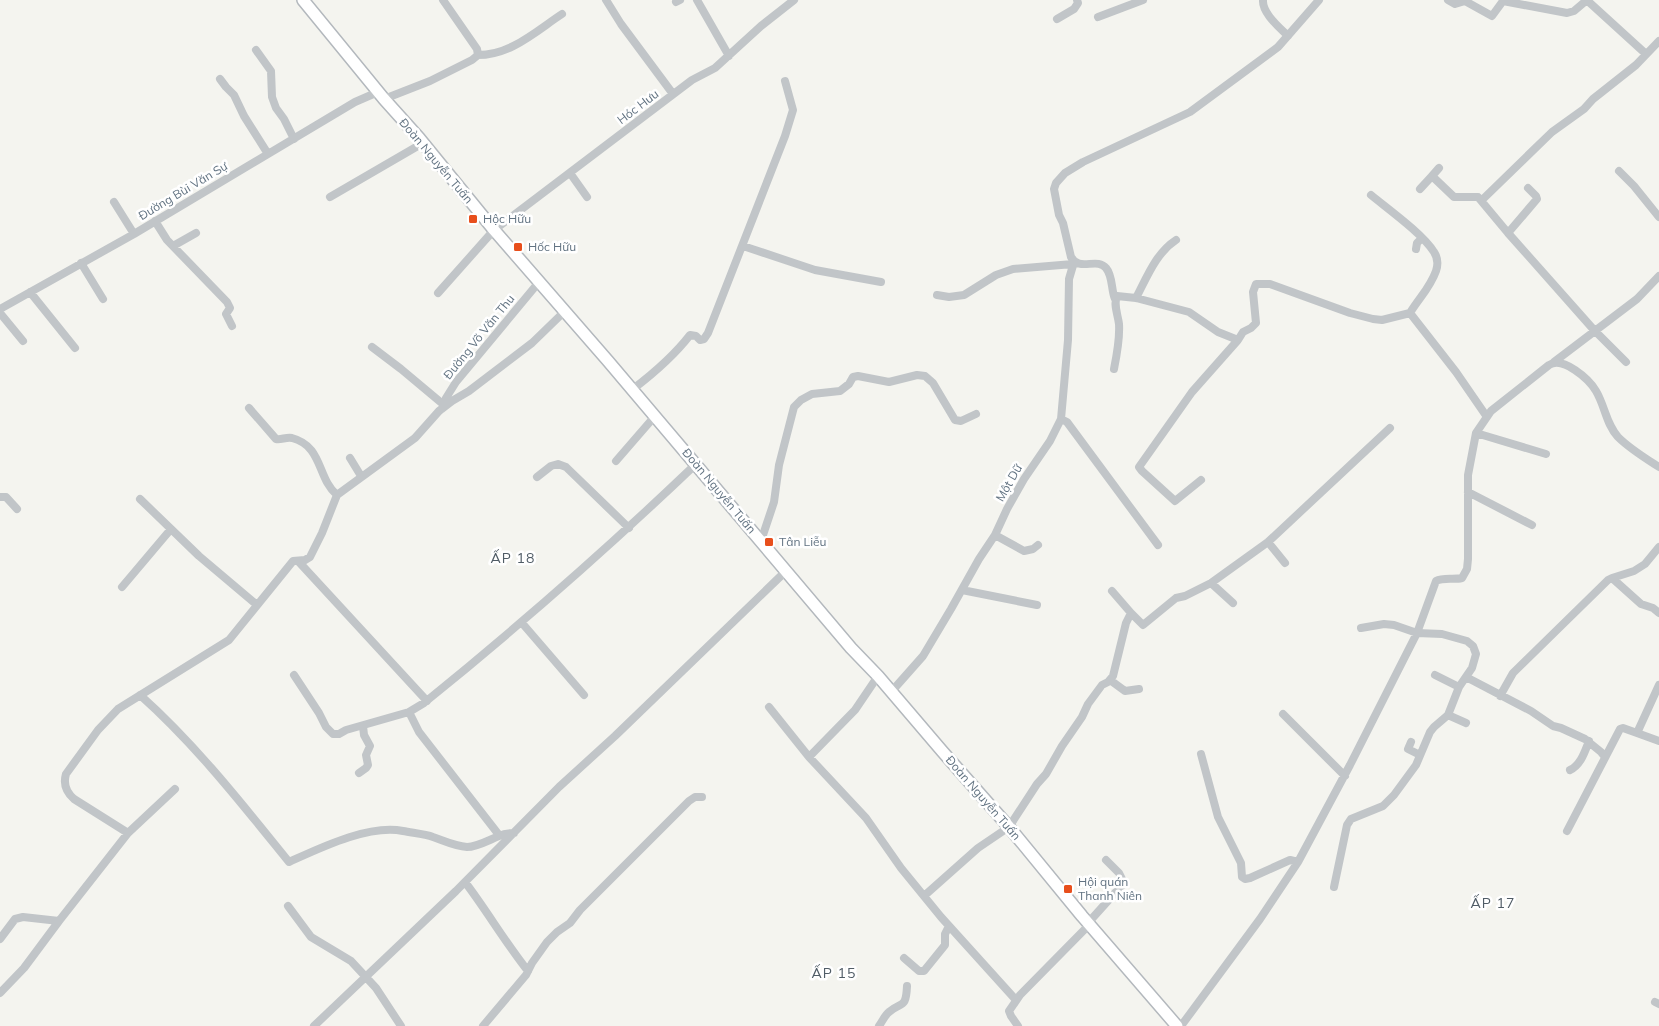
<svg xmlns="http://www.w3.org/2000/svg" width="1659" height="1026" font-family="Mulish,sans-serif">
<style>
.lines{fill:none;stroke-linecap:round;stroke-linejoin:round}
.secondary-casing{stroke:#b3b8bd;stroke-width:14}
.street{stroke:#c1c5c8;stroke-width:8}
.secondary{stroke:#fff;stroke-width:11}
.poi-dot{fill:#e84f1c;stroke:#fff;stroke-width:2}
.labels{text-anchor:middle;stroke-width:5;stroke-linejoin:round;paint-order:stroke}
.street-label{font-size:12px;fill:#627382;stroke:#fff}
.poi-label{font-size:12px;fill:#627382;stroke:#fff;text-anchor:start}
.neighbourhood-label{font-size:14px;letter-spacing:1px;fill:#505c66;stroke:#fff}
</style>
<rect width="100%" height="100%" fill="#f4f4ef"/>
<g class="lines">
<defs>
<path id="secondary" d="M303,0L384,99L419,138L494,230L608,361L851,648L878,676L942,751L1009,827L1082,916L1177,1026"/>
</defs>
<use href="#secondary" class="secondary-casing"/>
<path class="street" d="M606,0L621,24L673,94
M697,0L729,56
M1263,0C1262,13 1279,27 1288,36
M1448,0L1455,4L1465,1L1492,16L1503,1L1567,13L1574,11L1587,0
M676,2L680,0
M1590,3L1646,54
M1098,17L1143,0
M1057,19L1074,9L1078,3L1077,0
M256,50L271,71L272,97L276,108L284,119L294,139
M478,55C511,55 536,31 562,14
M220,79L226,87L234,95L244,116L268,154
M384,99L430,81L472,60L478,55L477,49L443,0
M1619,171L1634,186L1659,217
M570,173L587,197
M1432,176L1439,168
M1528,188L1536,196L1537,199L1508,233L1594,330L1626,362
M1420,189L1432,176L1454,197H1478L1508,233
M1371,195C1388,209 1423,234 1434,252C1438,258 1438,265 1436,271C1430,288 1419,298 1410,313
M330,197L423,143
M1482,200L1552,132L1584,109L1593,99L1636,65L1659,41
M114,202L134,234
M155,221L167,240L227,302L230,308L226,314L232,326
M173,246L196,233
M743,246L815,270L881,282
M1416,249L1417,243L1422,238
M81,263L103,299
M30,292L75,348
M438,293L494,230L692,80L715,68L761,26L794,0
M937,295L949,297L964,295L996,275L1013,269L1073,264
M1136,298C1147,277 1156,253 1176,240
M1115,299C1111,290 1113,276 1106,268C1097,257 1079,272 1071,257L1063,223L1059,215L1054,189L1056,183L1065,173L1083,162L1190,112L1278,47L1319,0
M0,309L134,234L355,102L378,92
M0,313L23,341
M372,347L401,369L444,405
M1554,362L1637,299L1659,276
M1114,369C1117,354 1120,339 1119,324C1118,315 1113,304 1117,296L1136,298L1189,312L1218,332L1238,340
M633,389C654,373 673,357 690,335L696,336L700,340L704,339L708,333L785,136L793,110L785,81
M249,408L276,439C281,440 286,437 292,438C323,446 317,478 337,495
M442,409L446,398L456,382L539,282
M1061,419L1067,422L1158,545
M1476,433L1546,454
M350,458L361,476
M616,461L655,416
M537,477L551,466L558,464L566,467L629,528
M1201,480L1175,501L1142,471L1139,467L1192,392L1238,340L1243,332L1251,328L1256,323L1253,292L1256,284H1270L1350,313L1373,319L1382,320L1410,313L1456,372L1487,417
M1468,492L1532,525
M0,497H6L17,509
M140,499L199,556L257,605
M995,535L1024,551L1033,549L1038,545
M761,541L774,502L779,465L794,407L801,400L812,394L840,391L849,384L853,377L858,376L889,382L917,375L925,376L933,383L955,420L961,421L976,414
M1268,542L1285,563
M298,561L427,701
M1612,578L1634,571L1645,564L1659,547
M1211,583L1233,603
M122,587L171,529
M962,590L1037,605
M1112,591L1131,613
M522,623L584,695
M1361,628L1384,624L1394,625L1417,633L1442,634L1467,641L1473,646L1476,654L1472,668L1459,687L1448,715L1466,723
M294,675L319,713L326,727L333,734H339L346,730L409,712L424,703C518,627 609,547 696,464
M1435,675L1459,687
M1466,677L1531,711L1553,726L1561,728L1585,739L1601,752L1605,757
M1110,680L1125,691L1139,689
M1659,685L1637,733L1659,741
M892,691L923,656L951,609L979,559L995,535L1007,509L1024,479L1050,441L1061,419L1068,340L1069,279L1074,262
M140,695C196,745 242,804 289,862C320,848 369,824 403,831C413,833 425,834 433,837C445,841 454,846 467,847C477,847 489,840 499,836C503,834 509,833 514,833
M1500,696L1513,673L1608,580L1612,578L1641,604L1653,608L1659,613
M769,707L809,757L866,818L901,868L941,917L1016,1000
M409,712L419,732L499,835
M1283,714L1345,776
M1411,742L1408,749L1420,755
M1201,754L1218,817L1241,863L1242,877L1245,879L1250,878L1290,860L1298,862
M809,757L855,710L878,676
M1570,770C1581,765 1585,751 1589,741
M359,773L366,768L368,765L366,755L370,746L364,735L363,726
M1567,831L1620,729L1623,728L1637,733
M128,833L74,799C66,792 63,784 66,774L98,730L118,709L229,640L293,561L305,560L310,557L322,533L337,495L415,438L439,411L452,401L469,391L532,343L565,311
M465,882C487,911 505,942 528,971
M1334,887L1347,825L1351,819L1383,806L1394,795L1416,765L1430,732L1434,727L1448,715
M924,896L978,848L1009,827L1037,784L1046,774L1062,746L1082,717L1088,704L1102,685L1108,682L1113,676L1126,623L1131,613L1143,625L1176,598L1185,596L1211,583L1268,542L1390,428
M288,906L311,937L351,961L376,988L401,1026
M1088,923L1124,883L1119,873L1106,860
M0,939L15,919L23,917L59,921L128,833L175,789
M904,958L919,971H924L945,945V934L949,926
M0,993L24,968L59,921
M1655,1002L1659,1004
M314,1026L456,891L559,787L615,736L786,571
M483,1026L526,975L532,963L547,942L557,932L570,923L580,910L689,801L695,797H702
M879,1026C882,1022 885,1015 889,1012C901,1001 906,1010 907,986
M1018,1026L1011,1016L1009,1011L1020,995L1089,925
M1181,1026L1260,919L1298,862L1350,765L1417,633L1436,581C1443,577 1454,580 1462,578L1467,569L1468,559V475L1476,433L1491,411L1549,365C1563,356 1589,379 1596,391C1605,406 1606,424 1618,437C1630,449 1645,458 1659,467"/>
<use href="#secondary" class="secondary"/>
</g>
<g class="poi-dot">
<rect x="468" y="214" width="10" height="10" rx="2.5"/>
<rect x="513" y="242" width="10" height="10" rx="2.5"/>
<rect x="764" y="537" width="10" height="10" rx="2.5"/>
<rect x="1063" y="884" width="10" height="10" rx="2.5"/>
</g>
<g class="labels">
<g class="street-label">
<text transform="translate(638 107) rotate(-37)" y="4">Hóc Hưu</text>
<text transform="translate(436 161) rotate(50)" y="4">Đoàn Nguyễn Tuấn</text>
<text transform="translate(183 191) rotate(-31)" y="4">Đường Bùi Văn Sự</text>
<text transform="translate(479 337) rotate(-51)" y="4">Đường Võ Văn Thu</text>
<text transform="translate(1009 483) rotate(-60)" y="4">Một Dữ</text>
<text transform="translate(719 491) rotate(50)" y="4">Đoàn Nguyễn Tuấn</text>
<text transform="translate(983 798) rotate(49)" y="4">Đoàn Nguyễn Tuấn</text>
</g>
<g class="poi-label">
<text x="483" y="223">Hộc Hữu</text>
<text x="528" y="251">Hốc Hữu</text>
<text x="779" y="546">Tân Liễu</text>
<text x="1078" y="886">Hội quán<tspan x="1078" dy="14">Thanh Niên</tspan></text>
</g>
<g class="neighbourhood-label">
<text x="513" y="563">ẤP 18</text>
<text x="1493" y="908">ẤP 17</text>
<text x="834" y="978">ẤP 15</text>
</g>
</g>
</svg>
